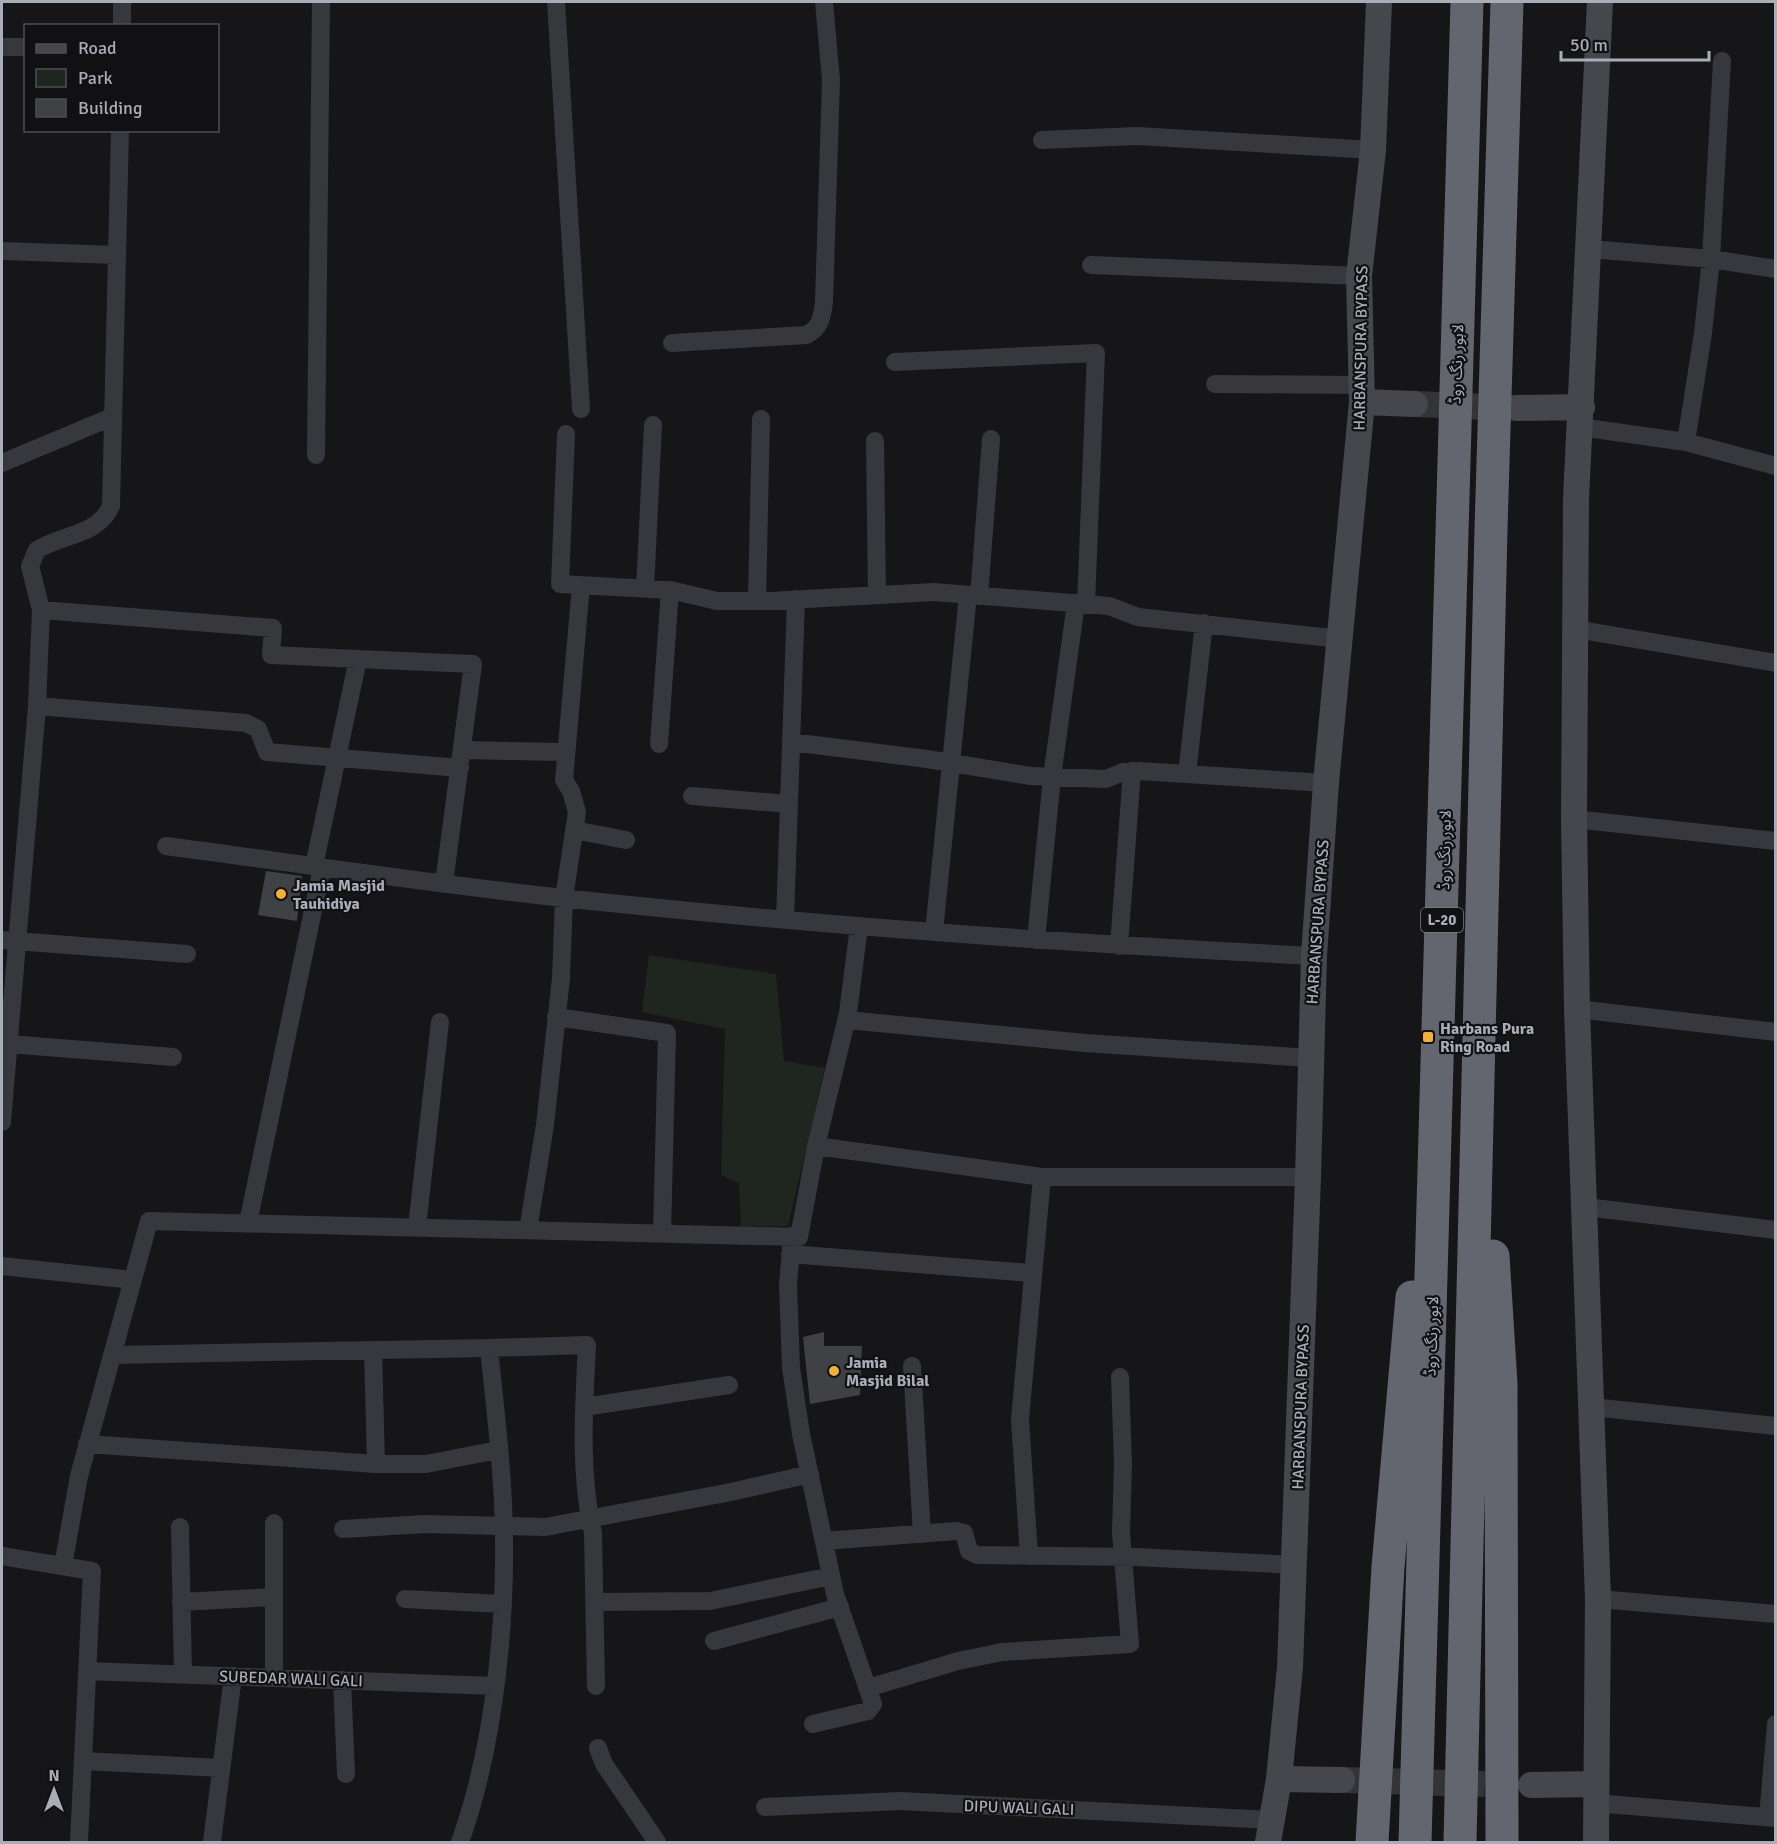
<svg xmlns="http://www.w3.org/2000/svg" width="1777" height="1844" font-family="Signika,'Noto Sans Arabic',sans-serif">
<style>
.green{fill:#1e261f}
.building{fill:#404145}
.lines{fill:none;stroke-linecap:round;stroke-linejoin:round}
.secondary-tunnel{stroke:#333438;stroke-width:26;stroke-dasharray:26 13;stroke-linecap:butt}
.street{stroke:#37383d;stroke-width:18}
.secondary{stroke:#45474d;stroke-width:26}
.highway{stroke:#63666e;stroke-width:33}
.poi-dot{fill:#f2b134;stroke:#111113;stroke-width:2}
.labels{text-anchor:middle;stroke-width:4.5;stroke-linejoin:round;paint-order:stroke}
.shield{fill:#111113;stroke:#7b7e86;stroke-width:1.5}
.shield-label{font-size:15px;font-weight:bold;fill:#a8adb8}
.street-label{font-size:16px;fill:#a8adb8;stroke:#111113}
.poi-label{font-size:16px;font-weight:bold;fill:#a8adb8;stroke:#111113;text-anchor:start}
</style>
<rect width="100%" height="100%" fill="#161618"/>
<path class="green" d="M649,955L776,974L784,1061L825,1068L788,1226L741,1227L739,1183L721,1175L725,1029L642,1012Z"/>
<path class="building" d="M266,871L302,876L297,921L258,915Z
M824,1332V1346H862L860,1395L810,1404L803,1337Z"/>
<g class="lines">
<path class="secondary-tunnel" d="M1415,404L1512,408
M1342,1780L1518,1785"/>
<path class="street" d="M556,2L581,409
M122,26V2
M2,47H26
M1042,140L1137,136L1373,150
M1590,249L1711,259L1776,269
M2,251L117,255
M1091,265L1359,276
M672,343L806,335C821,328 822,317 824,302L831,80L824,2
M895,362L1096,353L1086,604
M1215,384L1362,385
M1580,427L1686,442L1776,466
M566,434L560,584L670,590L717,601H770L934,592L1109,606L1138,617L1340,639
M875,441L877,594
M1686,442L1703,333L1711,259L1722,61
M316,455L321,2
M2,463L112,417
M645,589L653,425
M979,596L991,439
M757,601L761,419
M41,610L273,628L271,655L358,659L314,866
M1575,629L1776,663
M358,659L473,664L444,883
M37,706L246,723L258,729L267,752L460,768
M791,742L927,759L1031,776L1106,779L1123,772L1139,771L1326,783
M659,744L670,590
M462,750L565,752
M1187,774L1204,623
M692,796L789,804
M1574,819L1776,841
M574,830L626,840
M166,846C317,866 468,889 620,904C851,928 1082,944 1314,956
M785,920L796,599
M934,932L968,595
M2,940L187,954
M1036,940L1052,777L1076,603
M1119,946L1132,771
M1577,1009L1776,1032
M556,1017L667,1033L662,1233
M847,1020L1085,1043L1309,1058
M8,1044L173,1057
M2,1122L37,706L41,610L30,566L37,550C61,534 98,536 111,506L120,130
M816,1146L848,1013L859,926
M1586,1207L1776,1230
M248,1223L322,867
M417,1227L440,1022
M528,1230L545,1125L561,978L564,898L577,812L571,791L564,780L581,585
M792,1236L788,1285L791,1368L801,1434L835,1594L873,1704L868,1711L813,1724
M790,1254L1031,1273
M2,1266L133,1280
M489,1348L587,1345C584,1407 579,1471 593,1533L596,1686
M373,1350L376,1464
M112,1355L489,1348C494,1400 501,1452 503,1504C508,1611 496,1741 460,1842
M912,1366L922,1534
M584,1407L729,1385
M1591,1407L1776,1426
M87,1444L376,1464H426L498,1450
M180,1527L183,1674
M343,1529L425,1524L545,1527L731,1492L810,1474
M824,1541L956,1531L964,1533L969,1551L977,1555L1136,1557L1295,1565
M2,1556L92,1571L79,1842
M1029,1556L1020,1419L1042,1177
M63,1566L79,1476L149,1221L799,1237L816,1146L1042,1177H1308
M405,1599L502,1604
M1598,1599L1776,1614
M181,1602L274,1597
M594,1602L710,1601L831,1576
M714,1641L840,1607
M87,1671L495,1686
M274,1678V1523
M342,1680L346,1774
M868,1688L958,1661L1002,1652L1130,1644L1121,1533L1123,1463L1120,1377
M598,1748L604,1764L657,1842
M83,1761L221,1768
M1595,1803L1776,1818
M765,1807L900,1801L1272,1820
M1768,1817L1776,1724
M212,1842L233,1676"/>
<path class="secondary" d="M1362,402L1415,404
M1516,408L1582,407
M1279,1779L1342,1780
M1531,1785L1595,1784
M1268,1842L1279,1779L1290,1667L1308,1177L1314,956L1326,783L1362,402L1359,276L1373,150L1379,2
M1596,1842L1598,1599L1577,1009L1574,819L1576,499L1600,2"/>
<path class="highway" d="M1493,1256L1501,1384L1502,1842
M1372,1842L1388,1567L1412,1297
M1415,1842L1467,2
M1460,1842L1491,529L1507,2"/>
</g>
<g class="poi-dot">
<circle cx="281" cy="894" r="6"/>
<rect x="1422" y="1031" width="12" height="12" rx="3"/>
<circle cx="834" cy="1371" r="6"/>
</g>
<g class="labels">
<rect class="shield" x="1421" y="908" width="42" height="24" rx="4.5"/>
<g class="shield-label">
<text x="1442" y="925">L-20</text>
</g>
<g class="street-label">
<text transform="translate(1360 348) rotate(-89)" y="6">HARBANSPURA BYPASS</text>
<text transform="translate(1456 364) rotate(-88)" y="6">لاہور رنگ روڈ</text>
<text transform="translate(1444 850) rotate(-89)" y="6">لاہور رنگ روڈ</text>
<text transform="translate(1317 922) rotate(-86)" y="6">HARBANSPURA BYPASS</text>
<text transform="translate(1431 1336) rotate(-88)" y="6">لاہور رنگ روڈ</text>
<text transform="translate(1300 1407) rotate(-88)" y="6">HARBANSPURA BYPASS</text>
<text transform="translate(291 1678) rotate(2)" y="6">SUBEDAR WALI GALI</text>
<text transform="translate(1019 1807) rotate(2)" y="6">DIPU WALI GALI</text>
</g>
<g class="poi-label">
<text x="293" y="891">Jamia Masjid<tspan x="293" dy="18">Tauhidiya</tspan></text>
<text x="1440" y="1034">Harbans Pura<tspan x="1440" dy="18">Ring Road</tspan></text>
<text x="846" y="1368">Jamia<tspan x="846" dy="18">Masjid Bilal</tspan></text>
</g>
</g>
<rect width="1777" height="1844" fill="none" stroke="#a8adb8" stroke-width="6"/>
<rect x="24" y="24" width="195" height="108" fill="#111113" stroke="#4d4f55" stroke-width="1.5"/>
<rect x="36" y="44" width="30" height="9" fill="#45474d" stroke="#4d4f55" stroke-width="1.5"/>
<text x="78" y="54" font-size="18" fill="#a8adb8">Road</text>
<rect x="36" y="69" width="30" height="18" fill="#1e261f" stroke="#4d4f55" stroke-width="1.5"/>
<text x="78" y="84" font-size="18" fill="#a8adb8">Park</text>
<rect x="36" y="99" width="30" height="18" fill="#404145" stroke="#4d4f55" stroke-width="1.5"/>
<text x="78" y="114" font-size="18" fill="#a8adb8">Building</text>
<g transform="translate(54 1790)" stroke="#111113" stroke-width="4.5" paint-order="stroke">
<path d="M0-4.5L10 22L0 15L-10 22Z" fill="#a8adb8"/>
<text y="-9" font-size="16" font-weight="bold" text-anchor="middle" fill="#a8adb8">N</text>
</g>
<path d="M1561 51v9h148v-9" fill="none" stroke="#a8adb8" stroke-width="3"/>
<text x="1570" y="51" font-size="18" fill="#a8adb8" stroke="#111113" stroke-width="4.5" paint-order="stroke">50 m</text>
</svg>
